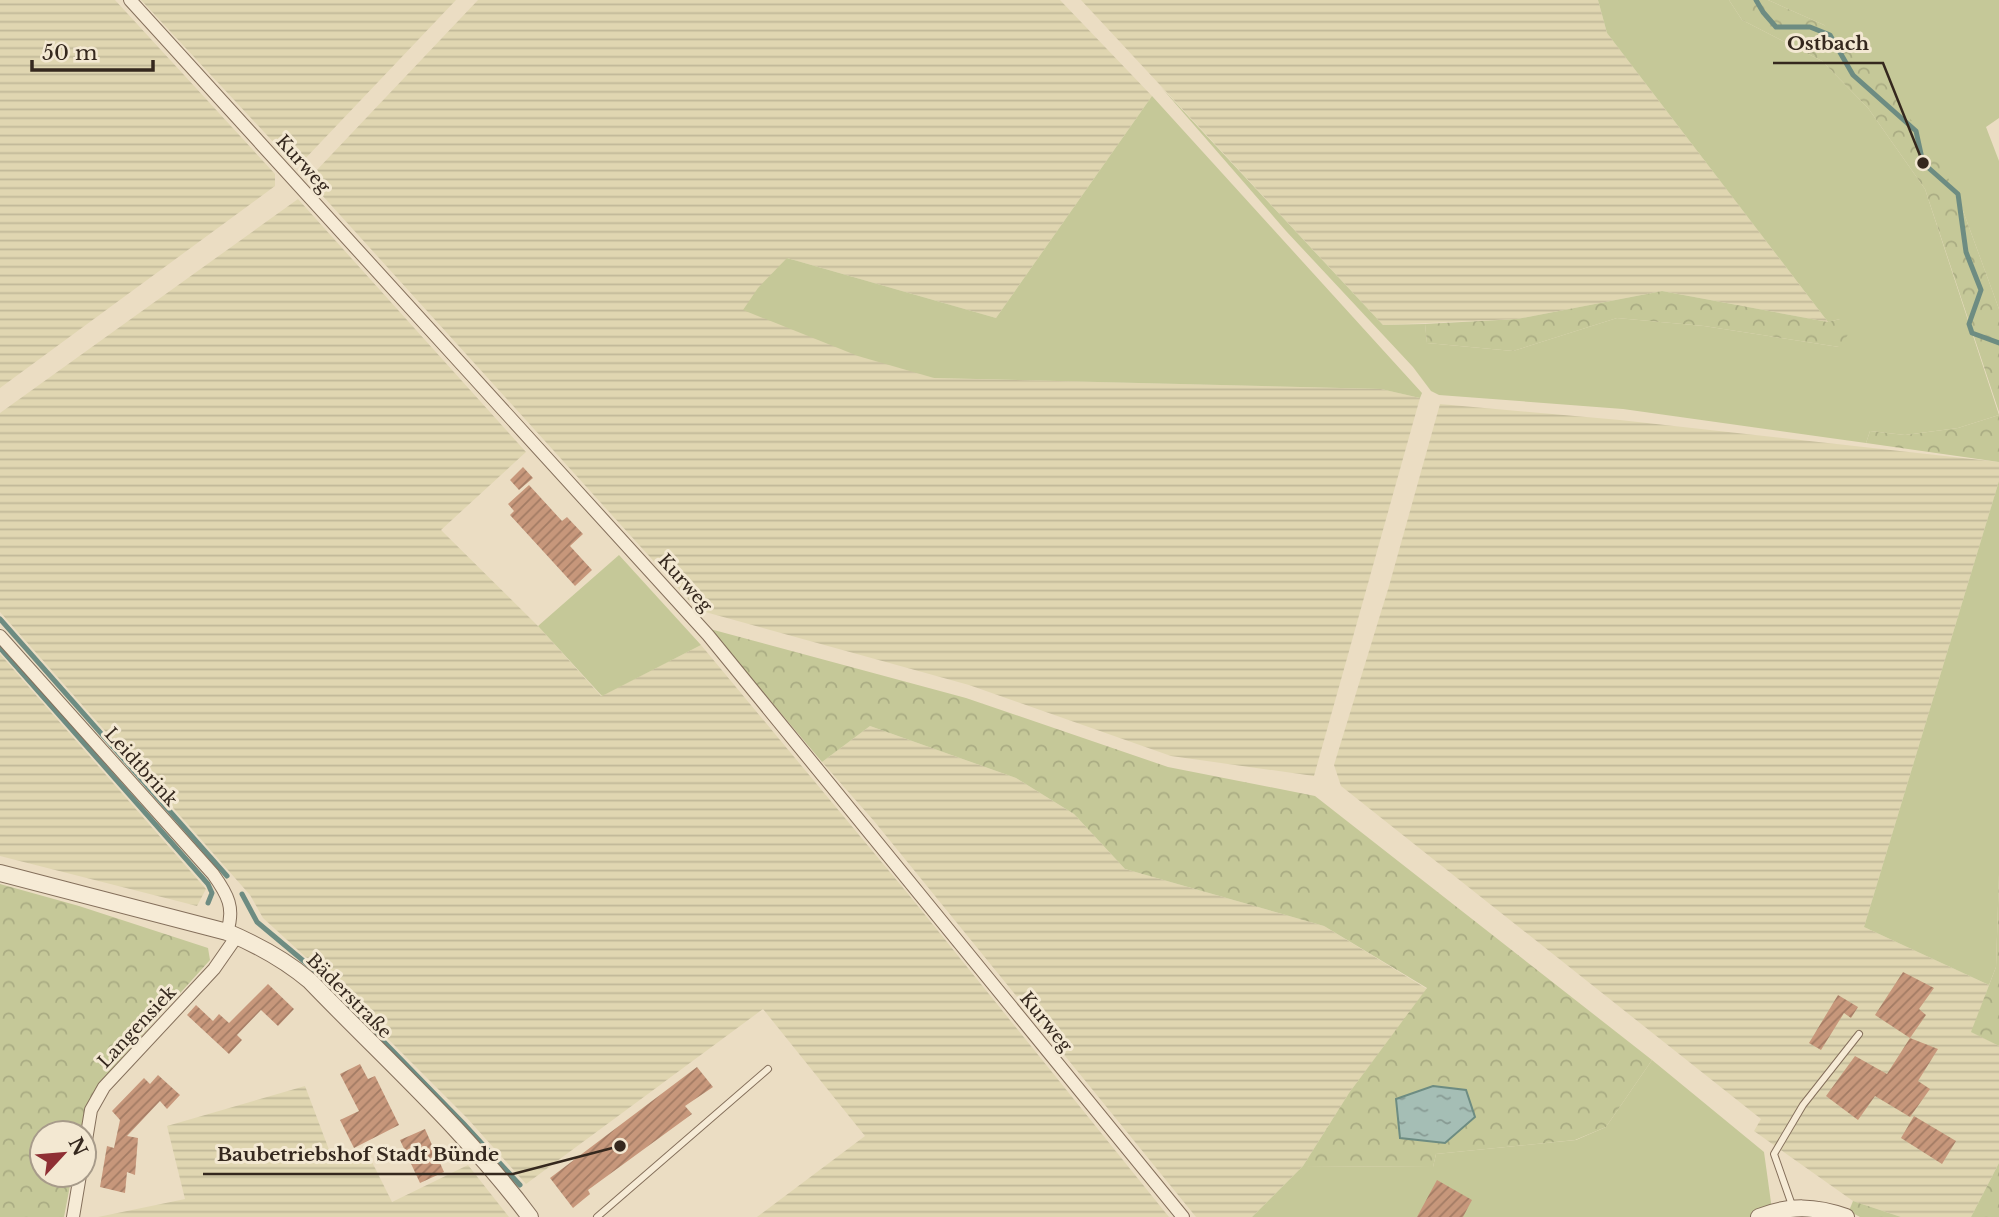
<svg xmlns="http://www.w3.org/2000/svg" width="1999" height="1217" font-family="'Libre Baskerville',serif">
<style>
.farmland{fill:url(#farmland-rules)}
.green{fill:#c5c898}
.forest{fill:url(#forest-crowns)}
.water{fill:url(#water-ripples);stroke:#6d8c82;stroke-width:2}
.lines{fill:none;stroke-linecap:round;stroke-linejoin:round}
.stream{stroke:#6d8c82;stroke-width:5}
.building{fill:url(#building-hatch)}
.service-casing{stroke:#846f5b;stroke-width:8}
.minor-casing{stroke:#846f5b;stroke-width:14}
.tertiary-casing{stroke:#846f5b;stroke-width:18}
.service{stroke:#f6ebd6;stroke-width:6}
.minor{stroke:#f6ebd6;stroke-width:12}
.tertiary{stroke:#f6ebd6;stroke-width:16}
.labels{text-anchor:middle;stroke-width:6;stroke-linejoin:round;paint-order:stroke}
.street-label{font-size:18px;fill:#35281e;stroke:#f3e8d2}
.leader{fill:none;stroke:#35281e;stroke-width:2.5}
.callout-dot{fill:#35281e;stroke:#f3e8d2;stroke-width:2.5}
.callout-label{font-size:19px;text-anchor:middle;font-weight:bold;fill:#35281e;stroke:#f3e8d2;stroke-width:6;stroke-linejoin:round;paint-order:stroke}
</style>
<defs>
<pattern id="farmland-rules" width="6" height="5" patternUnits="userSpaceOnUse" patternTransform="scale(1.75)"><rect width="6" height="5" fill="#e0d6b1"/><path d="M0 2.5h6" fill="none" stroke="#c1b898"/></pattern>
<pattern id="forest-crowns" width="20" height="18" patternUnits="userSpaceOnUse" patternTransform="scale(1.75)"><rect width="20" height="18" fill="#c5c898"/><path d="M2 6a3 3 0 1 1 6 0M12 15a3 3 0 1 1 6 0" fill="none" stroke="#aaac83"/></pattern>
<pattern id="water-ripples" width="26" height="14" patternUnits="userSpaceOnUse" patternTransform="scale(1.75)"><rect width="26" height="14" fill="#a5beb5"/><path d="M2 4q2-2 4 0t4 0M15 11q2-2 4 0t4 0" fill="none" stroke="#879a93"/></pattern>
<pattern id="building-hatch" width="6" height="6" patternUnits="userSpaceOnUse" patternTransform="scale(1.75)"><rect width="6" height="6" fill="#c7977b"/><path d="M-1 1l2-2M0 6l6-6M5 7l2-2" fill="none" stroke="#a27b64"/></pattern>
</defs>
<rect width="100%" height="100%" fill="#ebddc3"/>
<path class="farmland" d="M0,0H115L275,174V186L0,388Z
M141,0H456L301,163L290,160Z
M478,0H1060L1152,96L996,318L787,258L934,378L1381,389L1420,398L1314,776L1171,756L969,685L698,610L311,183L314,173Z
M1081,0H1598L1607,33L1828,322L1662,291L1517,319L1383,325Z
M298,199L526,452L441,530L538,626L601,696L701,645L909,895L1169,1217H757L865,1136L763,1009L526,1184L467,1118L310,961L263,918L250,895L0,612V413Z
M1440,404L1620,420L1999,462V481L1864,927L1989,985L1972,1032L1999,1046V1163L1971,1217H1901L1853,1201L1754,1131L1761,1119L1341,786L1334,765L1389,586Z
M0,654L206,889L197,906L0,856Z
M870,726L1016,778L1074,814L1125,869L1324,926L1427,989L1349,1093L1303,1166L1252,1217H1196L874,821L822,762Z
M305,1086L334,1163L367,1152L392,1202L468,1165L509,1217H98L185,1199L167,1126Z"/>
<path class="green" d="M1598,0H1729L1742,20L1822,61L1868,108L1925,189L1999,415L1958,428L1905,435L1870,431L1866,443L1623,409L1439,395L1431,391L1413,367L1286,231L1161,87L1383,325L1425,324L1427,343L1513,351L1617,318L1704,326L1839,347L1840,319L1828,322L1607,33Z
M1768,0H1999V118L1986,127L1999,161V309L1962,208L1824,25Z
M1152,96L1422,393L1420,398L1381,389L934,378L858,356L743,310L758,288L787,258L996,318Z
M1999,481V874L1996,967L1989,985L1864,927Z
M619,555L701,645L602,696L538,626Z
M1652,1060L1764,1152L1773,1217H1252L1303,1166L1433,1167L1436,1154L1576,1140L1606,1127Z"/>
<path class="forest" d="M1729,0H1768L1824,25L1868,61L1939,158L1962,208L1999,309V412L1925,189L1868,108L1822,61L1742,20Z
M1662,291L1828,322L1840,319L1850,332L1839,347L1704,326L1617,318L1513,351L1427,343L1425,324L1517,319Z
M1999,415V462L1866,443L1870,431L1905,435L1958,428Z
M710,629L966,698L1168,767L1315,796L1652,1060L1606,1127L1575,1140L1436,1154L1433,1167L1303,1166L1349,1093L1427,988L1324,926L1125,869L1074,814L1016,778L870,726L822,762Z
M1999,874V1046L1971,1032L1996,967Z
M0,884L79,906L208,948L210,960L100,1082L85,1110L80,1133H42V1175H72L64,1217H0Z
M1999,1163V1217H1971Z
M1853,1201L1901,1217H1860L1849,1211Z"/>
<path class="water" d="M1433,1086L1466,1090L1475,1117L1445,1143L1400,1138L1396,1099Z"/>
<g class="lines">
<path class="stream" d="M1756,0L1763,12L1776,27H1810L1830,35L1853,75L1916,131L1923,163L1958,194L1966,252L1981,290L1969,324L1972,333L1999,343
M0,619L227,876
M0,648L208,884L212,893L208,903
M242,894L257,922L312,968L463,1123L520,1185"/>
</g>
<path class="building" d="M523,467L533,478L519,490L510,480Z
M529,485L562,521L567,517L583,534L570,546L592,570L575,586L510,515L514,511L508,504Z
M1903,972L1934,988L1919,1009L1926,1015L1910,1038L1875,1015Z
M268,984L294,1009L278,1026L261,1010L237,1035L242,1040L229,1054L187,1015L196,1005L213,1021L219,1014L229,1023Z
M1838,995L1858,1007L1851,1018L1844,1013L1821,1050L1809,1043Z
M1910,1038L1938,1049L1918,1081L1930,1089L1910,1117L1875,1096L1858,1120L1826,1096L1855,1056L1887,1074Z
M360,1064L368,1079L375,1076L399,1125L354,1148L340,1120L359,1111L340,1074Z
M697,1067L713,1087L685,1106L692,1114L588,1190L590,1194L573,1208L550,1178Z
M158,1075L180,1095L167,1109L160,1101L127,1136L138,1138L135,1175L127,1172L125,1193L100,1187L107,1146L114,1148L120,1120L112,1111L144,1078L150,1084Z
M1914,1116L1956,1141L1942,1164L1901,1138Z
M425,1129L444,1172L420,1183L400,1140Z
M1437,1180L1472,1200L1463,1217H1417Z"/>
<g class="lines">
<defs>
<path id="service" d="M1793,1208L1774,1154L1803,1105L1859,1034
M597,1217L768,1069"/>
<path id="minor" d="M130,0L708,635L1183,1217
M0,636L213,874C228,895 235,908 227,932
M84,1152L91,1110L104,1087L214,969L237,936
M73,1217L80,1175"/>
<path id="tertiary" d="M0,873L227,932C258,945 284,959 310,981C384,1058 466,1131 530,1217
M1759,1217C1789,1205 1816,1206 1846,1217"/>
</defs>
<use href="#service" class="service-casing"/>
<use href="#minor" class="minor-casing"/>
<use href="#tertiary" class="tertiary-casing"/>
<use href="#service" class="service"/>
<use href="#minor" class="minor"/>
<use href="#tertiary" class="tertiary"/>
</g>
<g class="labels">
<g class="street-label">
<text transform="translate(303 164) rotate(48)" y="6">Kurweg</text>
<text transform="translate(685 583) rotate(48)" y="6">Kurweg</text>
<text transform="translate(141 767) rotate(48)" y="6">Leidtbrink</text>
<text transform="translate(349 996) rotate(45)" y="6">Bäderstraße</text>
<text transform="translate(1046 1022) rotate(51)" y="6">Kurweg</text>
<text transform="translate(137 1027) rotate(-47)" y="6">Langensiek</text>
</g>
</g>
<path class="leader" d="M1923 163L1883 63H1773M620 1146L513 1174H203"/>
<g class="callout-dot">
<circle cx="1923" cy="163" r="7"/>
<circle cx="620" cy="1146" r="7"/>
</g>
<g class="callout-label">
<text x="1828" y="50">Ostbach</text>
<text x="358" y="1161">Baubetriebshof Stadt Bünde</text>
</g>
<g transform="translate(63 1154) rotate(64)"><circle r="33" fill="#f3e8d2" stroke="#a79b8a" stroke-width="2"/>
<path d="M0-5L12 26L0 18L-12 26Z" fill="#8f2f34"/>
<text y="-10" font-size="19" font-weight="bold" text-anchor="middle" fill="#35281e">N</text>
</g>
<path d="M32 60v10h121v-10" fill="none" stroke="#35281e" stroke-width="3.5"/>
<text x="42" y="60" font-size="21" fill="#35281e" stroke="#f3e8d2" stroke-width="5" paint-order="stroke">50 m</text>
</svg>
